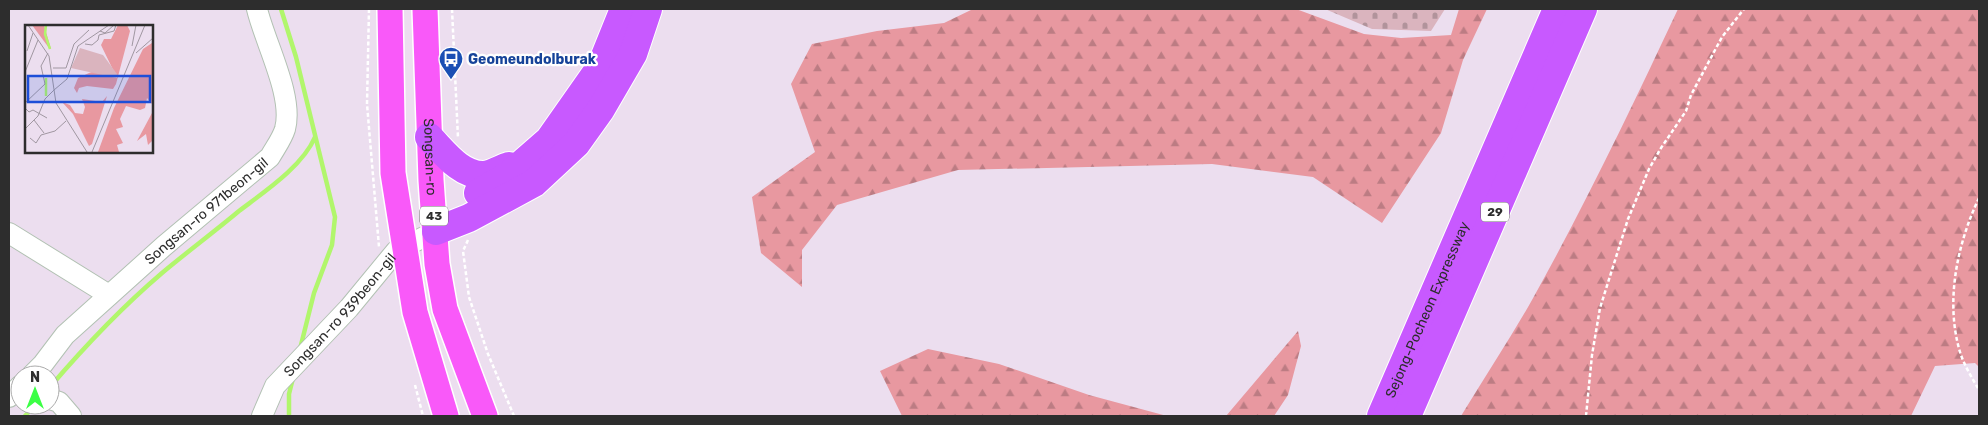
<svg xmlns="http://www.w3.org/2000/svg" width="1988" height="425" font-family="Rubik,sans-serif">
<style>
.forest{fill:url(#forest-firs)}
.cemetery{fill:url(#cemetery-stones)}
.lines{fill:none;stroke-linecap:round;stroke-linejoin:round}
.stream{stroke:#b1f66c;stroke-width:4.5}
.minor-casing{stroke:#b2c1b3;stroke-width:22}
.major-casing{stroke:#fff;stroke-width:28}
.highway-casing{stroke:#fff;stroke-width:30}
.path{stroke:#fff;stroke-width:2.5;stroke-dasharray:4 2.5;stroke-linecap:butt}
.minor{stroke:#fff;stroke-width:20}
.major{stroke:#f959f9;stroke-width:25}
.highway{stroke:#c859ff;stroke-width:28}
.labels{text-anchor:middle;stroke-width:4.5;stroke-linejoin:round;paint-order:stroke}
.shield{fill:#fff;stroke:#6c6c6c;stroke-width:1}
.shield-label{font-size:12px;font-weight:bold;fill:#2d2d2d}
.transit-label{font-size:14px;font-weight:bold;fill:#164399;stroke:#fff;text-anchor:start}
.street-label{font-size:14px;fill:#2d2d2d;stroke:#fff}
.inset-river{fill:none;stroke:#b1f66c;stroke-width:2.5}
.inset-road{fill:none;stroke:#a097a1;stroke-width:1}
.view{fill:#1d4ed8;fill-opacity:0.15;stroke:#1d4ed8;stroke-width:2.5}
.inset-edge{fill:none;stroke:#2d2d2d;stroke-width:2.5}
</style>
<defs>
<pattern id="forest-firs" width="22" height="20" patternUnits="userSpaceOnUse" patternTransform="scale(1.25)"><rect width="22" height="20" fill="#e898a0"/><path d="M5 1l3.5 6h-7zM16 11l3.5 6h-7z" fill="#bc7c83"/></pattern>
<pattern id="cemetery-stones" width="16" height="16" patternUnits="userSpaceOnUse" patternTransform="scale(1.25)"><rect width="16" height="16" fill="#dab4be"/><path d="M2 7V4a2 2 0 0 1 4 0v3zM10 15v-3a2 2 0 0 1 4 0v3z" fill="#b1939b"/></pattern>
</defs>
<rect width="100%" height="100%" fill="#ecdeef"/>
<path class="forest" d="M973,9H1296L1364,34L1401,38L1451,35L1459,9H1487L1463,60L1441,133L1382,223L1313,177L1212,164L958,170L837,205L802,250V287L761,253L752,197L815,152L791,84L812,44L877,31L944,23Z
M1678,9H1979V367L1975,363L1935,366L1911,416H1461C1484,378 1510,339 1532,300C1585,205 1632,107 1678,9Z
M1298,331L1301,346L1288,395L1274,416H1226Z
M928,349L999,364L1089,395L1167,416H902L880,371Z"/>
<path class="cemetery" d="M1325,9H1445L1431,31L1372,29Z"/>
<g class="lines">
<path class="stream" d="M281,9L296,57L335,217L332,245L314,293L300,349
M50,387C85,346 121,308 162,273C187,252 214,232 239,211C264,192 303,166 315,137
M25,416L35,405
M289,416V394L293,378"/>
<defs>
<g id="minor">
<path d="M9,233L109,295"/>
<path id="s1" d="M32,375L43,364L65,335L164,246L270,157C275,148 282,139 285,129C294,96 265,43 257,9"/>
<path d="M9,397L20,386"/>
<path d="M50,399L59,402L71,416"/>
<path id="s2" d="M262,416L275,386L349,308L396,251L436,231"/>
</g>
<g id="major">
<path d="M390,9L393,173L415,312L446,416"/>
<path id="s3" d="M425,9L431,180L437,264L445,309L485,416"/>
</g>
<g id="highway">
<path d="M429,137C444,152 460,175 483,175C491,175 502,168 509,166"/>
<path d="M478,193L509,175L549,140L601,66L624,9"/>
<path d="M436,231L469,218L534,183L576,144L601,109L633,54L648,9"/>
<path id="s4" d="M1381,416L1557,9"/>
<path d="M1407,416L1583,9"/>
</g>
</defs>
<use href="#minor" class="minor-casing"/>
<use href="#major" class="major-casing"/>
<use href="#highway" class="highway-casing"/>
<path class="path" d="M369,9L367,104L379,247
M452,9L458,138
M1979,198C1957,244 1945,302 1960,352C1964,365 1972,378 1979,390
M468,240L463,251L469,297L488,354L514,416
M415,385L423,416
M1586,416L1592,355L1600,308L1628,219L1649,169L1661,148L1686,111L1691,95L1722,37L1744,9"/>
<use href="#minor" class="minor"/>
<use href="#major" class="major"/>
<use href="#highway" class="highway"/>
</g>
<defs>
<symbol id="bus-pin" viewBox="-11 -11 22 30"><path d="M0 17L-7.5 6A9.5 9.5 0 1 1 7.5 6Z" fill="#1a4fb4" stroke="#fff"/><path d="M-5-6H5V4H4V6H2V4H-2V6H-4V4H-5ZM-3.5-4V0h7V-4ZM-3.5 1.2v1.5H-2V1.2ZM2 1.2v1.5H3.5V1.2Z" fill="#fff"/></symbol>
</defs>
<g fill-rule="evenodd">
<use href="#bus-pin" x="437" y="45" width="28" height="38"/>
</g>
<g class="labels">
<g class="shield">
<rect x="1481" y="202.5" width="28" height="19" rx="4"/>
<rect x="420" y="206.5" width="28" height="19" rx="4"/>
</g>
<g class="shield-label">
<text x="1495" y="216">29</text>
<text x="434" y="220">43</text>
</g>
<g class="transit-label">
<text x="468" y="64">Geomeundolburak</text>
</g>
<g class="street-label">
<text dy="5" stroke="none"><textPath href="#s3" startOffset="148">Songsan-ro</textPath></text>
<text dy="5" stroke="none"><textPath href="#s1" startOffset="240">Songsan-ro 971beon-gil</textPath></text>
<text dy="5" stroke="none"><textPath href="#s4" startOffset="116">Sejong-Pocheon Expressway</textPath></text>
<text dy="5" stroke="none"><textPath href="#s2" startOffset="129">Songsan-ro 939beon-gil</textPath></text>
</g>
</g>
<g transform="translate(25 25)">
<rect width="128" height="128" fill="#ecdeef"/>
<path d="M93,0H102L105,6L91,59L88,64L62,61L54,63L52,68L49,63L53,53L64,48L70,46L92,53L76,20L79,14H86ZM127,18V79L122,73L120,83L115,85L101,81L95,94L98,102L91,104L98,118L92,120L94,127H73L89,83L118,24ZM82,71L67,119L64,121L48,89L37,77L45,80L50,88L58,89L60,82L57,74L77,77ZM127,88V116L123,120L121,109L112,116Z" fill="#e898a0"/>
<path d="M55,23L78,30L92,49L91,53L46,43Z" fill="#dab4be"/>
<path d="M7,0H19L26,24L24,23Z" fill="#e898a0"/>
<path class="inset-river" d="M21,0L20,9L25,24M21,53V71"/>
<path class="inset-road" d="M3,0L24,31L31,78L62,127M75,6L80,8L89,0M60,19L67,20L73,15L74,10L89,6L91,0M107,21L111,0M2,26L8,8M111,28L128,13M28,43H41L49,19L64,5M0,47L13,15M29,65L42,54L53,21L84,0M0,78L20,59L16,41L23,28M0,83L4,87L8,85L22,93M9,95L19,108M0,104L13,91L20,74L29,65M5,113L11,118L16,110L30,106L41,96M67,127L120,0"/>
<path class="view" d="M3,51H125V77H3Z"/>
<rect width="128" height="128" class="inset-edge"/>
</g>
<rect width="1988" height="425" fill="none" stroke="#2d2d2d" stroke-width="20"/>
<g transform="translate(35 390)"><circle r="24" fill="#ffffff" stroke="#ababab"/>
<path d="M0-4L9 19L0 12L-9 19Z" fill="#3bff45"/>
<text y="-8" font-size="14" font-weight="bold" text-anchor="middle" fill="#2d2d2d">N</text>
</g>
</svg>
